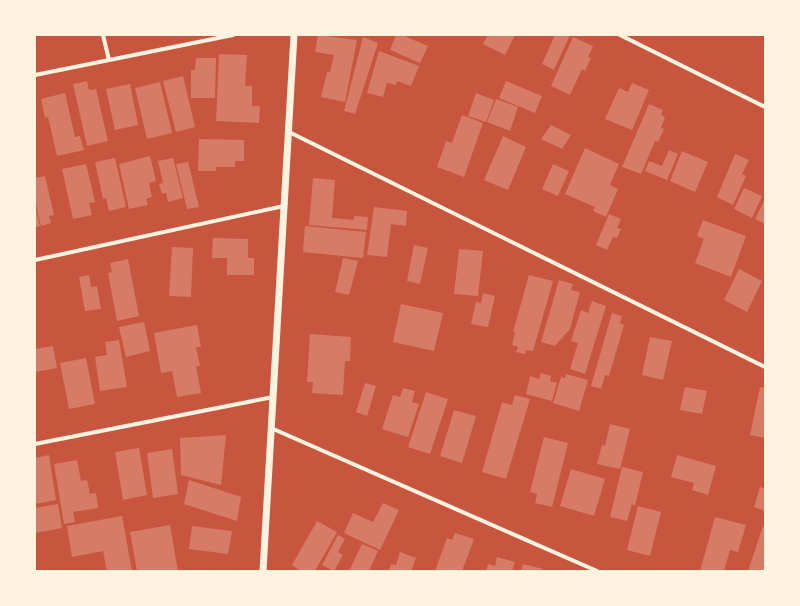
<svg xmlns="http://www.w3.org/2000/svg" width="800" height="606" font-family="Ubuntu,sans-serif">
<style>
.building{fill:#d67c66}
.lines{fill:none;stroke-linecap:round;stroke-linejoin:round}
.minor{stroke:#fff3e0;stroke-width:4}
.tertiary{stroke:#fff3e0;stroke-width:7}
</style>
<rect width="100%" height="100%" fill="#c8553d"/>
<path class="building" d="M318,35L357,40L345,102L321,97L327,72H330L334,55L315,52Z
M396,35H402L428,46L420,63L390,50Z
M488,35H515L505,55L483,44Z
M555,35H570L554,70L542,64Z
M363,37L378,43L355,114L344,111Z
M573,37L593,46L588,57L591,58L585,71L582,69L570,95L551,86Z
M379,51L419,66L411,86L397,81L396,85L387,83L383,97L367,93Z
M219,54L247,55L245,86H252V106H260L259,123L216,121Z
M196,58H216L215,98H191V70H195Z
M183,76L195,127L176,132L163,81Z
M87,81L89,90L96,89L108,141L87,146L73,84Z
M506,81L542,96L535,113L499,98Z
M160,82L172,133L147,139L135,88Z
M632,83L649,90L632,130L605,119L619,88L628,92Z
M130,84L138,125L115,130L106,89Z
M65,93L75,137L80,136L84,150L57,156L48,117L45,118L41,99Z
M476,93L494,100L486,122L468,116Z
M496,99L518,107L510,131L487,122Z
M649,104L663,110L661,115L665,117L661,128L664,129L658,142L655,141L641,174L622,167Z
M462,115L483,123L464,177L437,167L446,141L452,143Z
M551,125L571,135L562,149L541,139Z
M503,136L526,147L508,190L484,180Z
M199,139L244,140V161H235V167H216V171H198Z
M585,148L619,164L610,185L618,189L606,217L593,211L595,207L565,194Z
M669,150L678,154L667,180L645,171L649,161L662,166Z
M682,151L708,162L695,192L670,181Z
M735,154L749,160L742,174L746,176L733,205L717,197Z
M150,156L156,181L149,183L152,197L146,199L148,205L129,209L119,164Z
M115,158L126,207L109,211L106,198L103,199L95,162Z
M173,158L183,198L168,202L166,193L162,194L159,184L163,183L158,161Z
M188,162L199,207L187,209L176,164Z
M86,164L95,202L89,203L92,215L73,219L62,169Z
M553,164L569,171L558,196L542,189Z
M45,176L54,215L49,216L51,223L41,226L35,200V178Z
M313,178L335,180L332,218L354,220V216L368,217L367,230L309,225Z
M744,188L762,196L752,218L734,209Z
M765,199V224L755,219Z
M35,206L40,226L35,228Z
M374,207L407,211L406,226L391,224L387,257L367,255Z
M609,214L621,219L617,228L621,229L617,238L613,237L607,250L596,245Z
M703,220L746,236L731,277L695,263L704,239L697,236Z
M305,226L366,232L363,258L303,252Z
M213,238L248,239V258H254V275H227V258H212Z
M414,245L428,248L420,284L407,281Z
M172,247L193,248L191,297L169,296Z
M459,249L483,251L478,296L454,294Z
M343,258L358,261L349,295L335,292Z
M128,259L139,316L117,321L108,273L112,272L110,263Z
M739,269L762,281L747,312L724,300Z
M89,275L91,287L97,286L101,309L85,311L79,277Z
M529,275L553,281L533,351L526,350L525,354L516,352L518,347L512,345L515,332H513Z
M559,280L573,284L571,290L580,292L570,329L555,346L541,342Z
M483,293L495,296L488,327L471,324L476,302L481,303Z
M592,301L606,306L585,374L570,369L578,343L571,341L581,310L588,313Z
M401,304L443,313L434,351L393,342Z
M612,313L622,316L620,323L624,325L609,376L605,375L601,389L591,386Z
M144,322L150,351L126,357L119,327Z
M197,325L201,347H196L200,366H196L201,393L177,397L172,371L161,373L154,333Z
M310,334L351,337L350,361H345L343,395L312,393L313,382H307Z
M650,337L672,341L663,380L642,375Z
M119,340L127,387L100,391L95,357L107,355L105,342Z
M53,346L57,368L35,372V349Z
M86,358L95,404L69,409L60,363Z
M541,373L551,376L550,381L557,383L552,401L526,394L530,376L539,379Z
M566,374L588,380L579,411L553,403L561,377L565,378Z
M365,383L376,386L367,416L356,412Z
M685,387L707,391L702,414L680,410Z
M760,387L765,388V438L750,435Z
M403,388L415,391L412,402L419,404L408,437L382,429L393,395L400,397Z
M426,392L448,399L430,454L408,447Z
M515,395L530,399L506,479L482,472L502,402L512,405Z
M454,410L476,416L462,463L440,456Z
M610,424L630,429L620,469L597,464L602,445L605,446Z
M226,435L221,485L181,475L180,438Z
M544,437L568,443L552,507L535,503L537,494L530,492Z
M139,448L147,495L123,500L115,452Z
M172,449L178,494L153,498L147,453Z
M49,455L56,500L35,504V458Z
M677,455L716,466L708,495L692,490L694,483L671,477Z
M77,460L81,481L87,480L90,494L96,493L98,508L73,512L75,522L64,524L54,464Z
M622,467L643,472L635,506L632,504L627,521L610,517Z
M571,469L605,479L594,516L560,506Z
M189,480L241,497L237,521L184,504Z
M760,487L765,489V511L754,507Z
M383,503L399,510L380,550L344,533L353,513L373,522Z
M58,504L62,528L35,533V508Z
M638,506L661,512L650,556L627,550Z
M122,516L132,571H107L103,551L72,557L67,526Z
M715,517L746,525L738,552L730,550L724,571H700Z
M317,521L337,532L315,571H301L292,565Z
M170,525L178,571H137L130,532Z
M192,526L232,531L228,554L189,549Z
M763,526L765,527V571H748Z
M455,533L474,539L462,571H435L447,538L452,540Z
M338,535L345,539L338,552L343,555L334,571L322,565Z
M362,544L378,551L369,571H349Z
M400,552L416,558L411,571H389L391,564L396,565Z
M497,557L515,562L512,571H486L488,564L495,566Z
M523,564L543,569L542,571H521Z"/>
<g class="lines">
<path class="minor" d="M103,35L109,60
M620,35L765,107
M35,75L233,35
M289,132L765,367
M35,260L284,206
M271,428L597,571
M35,444L273,397"/>
<path class="tertiary" d="M263,571L294,35"/>
</g>
<rect width="800" height="606" fill="none" stroke="#fff3e0" stroke-width="72"/>
</svg>
